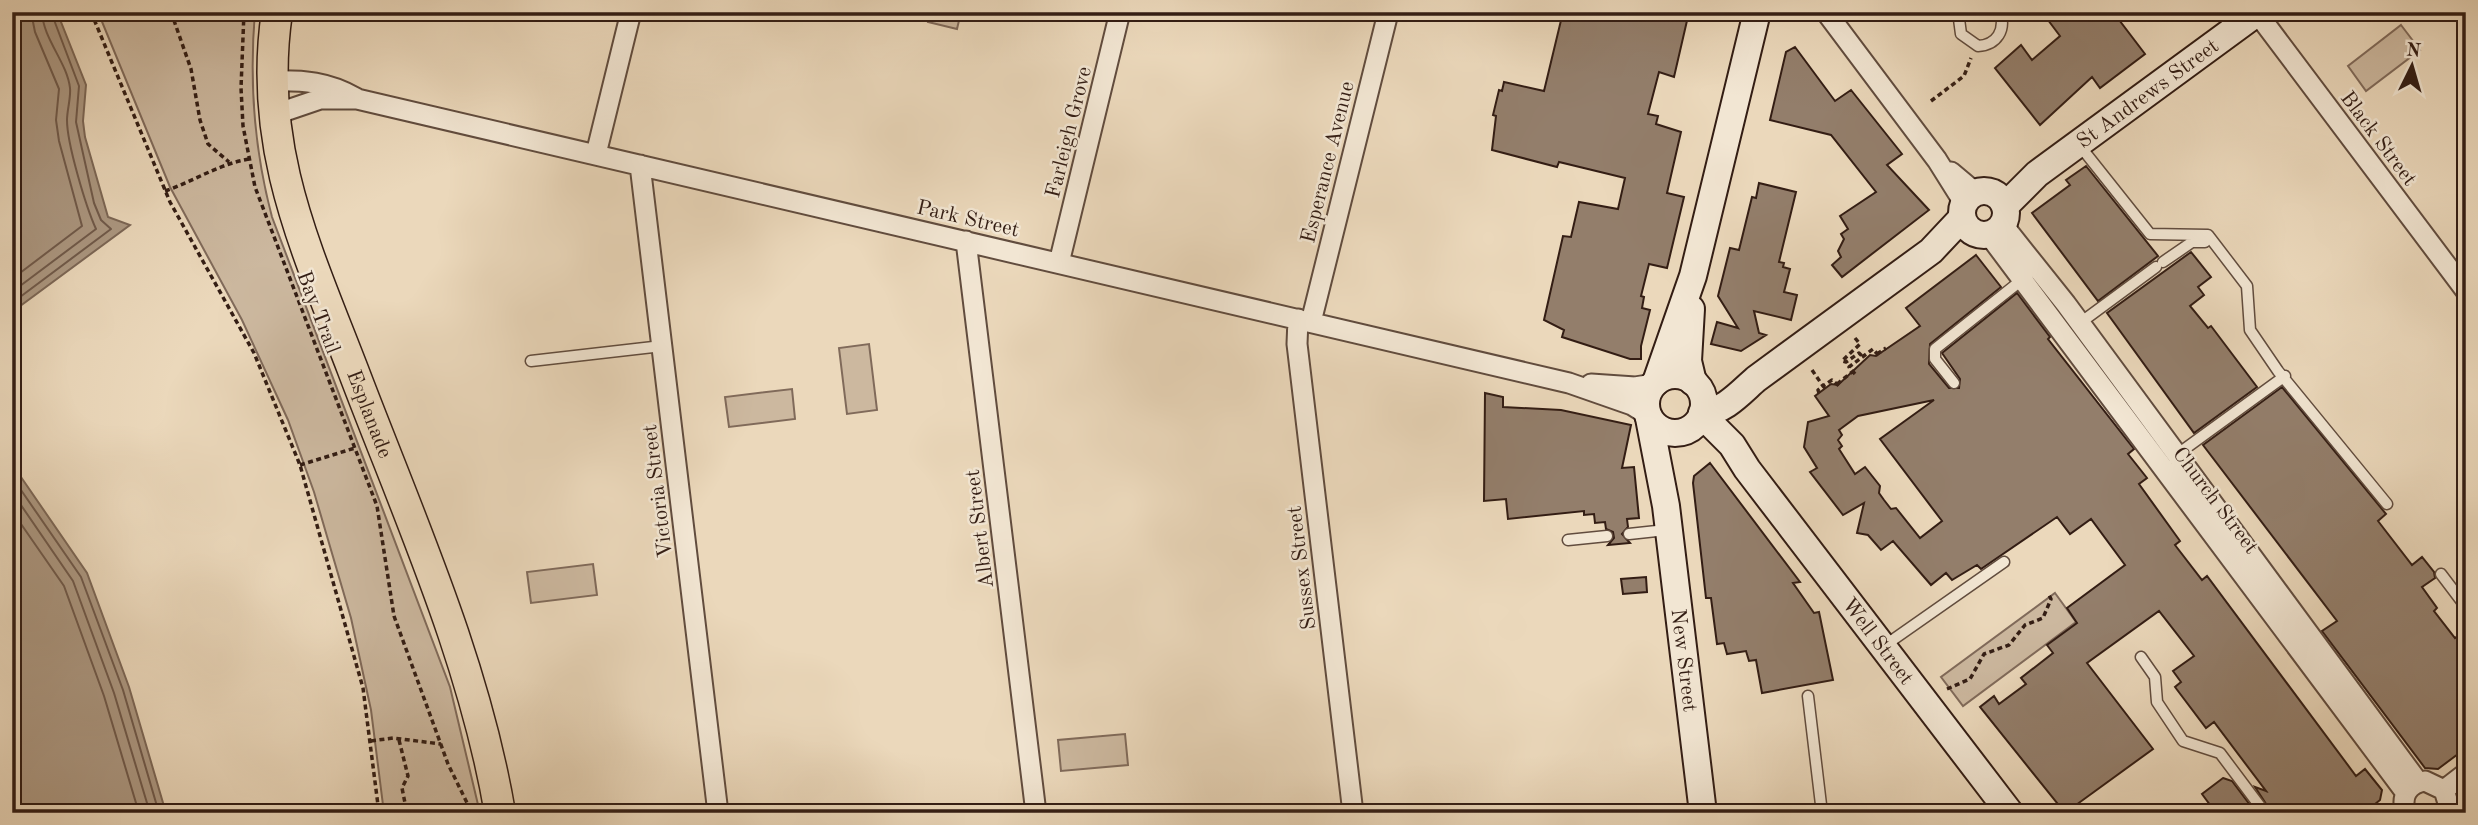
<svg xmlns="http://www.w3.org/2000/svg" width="2478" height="825" font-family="'Old Standard TT',serif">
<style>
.green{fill:#ccb89f;stroke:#806a5a;stroke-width:2}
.water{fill:#ac9882;stroke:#7c6756;stroke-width:2}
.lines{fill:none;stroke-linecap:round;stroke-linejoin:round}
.shore{stroke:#705a4b;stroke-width:2}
.building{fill:#937e6b;stroke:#331d14;stroke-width:2;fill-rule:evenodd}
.lane-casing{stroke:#614c3e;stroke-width:13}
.street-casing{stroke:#614c3e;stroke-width:23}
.secondary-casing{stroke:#331d14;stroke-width:30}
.primary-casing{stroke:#331d14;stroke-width:33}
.path{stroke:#331d14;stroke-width:3.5;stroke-dasharray:5 3.5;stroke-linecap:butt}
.lane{stroke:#f2e6d3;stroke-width:10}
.street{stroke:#f2e6d3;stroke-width:19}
.secondary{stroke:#f2e6d3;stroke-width:26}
.primary{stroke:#ebd8bb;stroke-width:30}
.labels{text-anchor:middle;stroke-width:5;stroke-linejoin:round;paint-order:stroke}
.street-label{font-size:21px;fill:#331d14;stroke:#f2e6d3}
</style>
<rect width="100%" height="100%" fill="#ebd8bb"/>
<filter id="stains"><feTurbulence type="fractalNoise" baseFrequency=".00286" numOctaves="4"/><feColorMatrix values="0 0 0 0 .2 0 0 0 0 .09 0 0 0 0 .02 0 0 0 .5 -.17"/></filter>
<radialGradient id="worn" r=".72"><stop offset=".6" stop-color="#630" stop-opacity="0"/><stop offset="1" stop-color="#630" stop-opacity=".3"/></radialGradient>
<path class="green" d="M98,12H255C249,82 254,149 272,217L450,687L480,813H384L371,710L351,618L314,492L288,420L242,320L170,187Z
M930,12H961L957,29L928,22Z
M2401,25L2420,50L2366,91L2348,66Z
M869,344L877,410L847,414L839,348Z
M792,389L795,419L729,427L725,397Z
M593,564L597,595L531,603L527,572Z
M2055,593L2076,622L1963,706L1941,677Z
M1125,734L1128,765L1061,771L1058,740Z"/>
<path class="water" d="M12,12H57L86,85L83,121L85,137L108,217L130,225L12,312Z
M12,464L87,573L129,687L166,813H12Z"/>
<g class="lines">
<path class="shore" d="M12,279L82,226L59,141L56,120L59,89L35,32L31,12
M12,292L96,229C86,207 67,144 67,120C67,110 71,98 70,88C67,62 43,39 42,12
M12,303L111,229L101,220L94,203L76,122L79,86L51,12
M12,477L81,577L123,690L159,813
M12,492L73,581L114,693L150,813
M12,511L64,586L104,696L139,813"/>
</g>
<path class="building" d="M1563,12H1689L1674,77L1659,72L1648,114L1658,116L1656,124L1681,132L1667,193L1684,197L1667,268L1649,264L1641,296L1644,297L1642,308L1650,310L1641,346V359H1630L1562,337L1564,330L1544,320L1563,236L1571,237L1579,202L1618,209L1625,178L1559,162L1557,167L1492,150L1496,116L1493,115L1499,90L1502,91L1504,82L1544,91Z
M2042,12H2113L2145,54L2100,88L2092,77L2040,125L1995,68L2021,45L2032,60L2060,36Z
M1795,47L1835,101L1851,90L1902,154L1887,165L1929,210L1842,277L1832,265L1841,257L1838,251L1844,239L1841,234L1848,229L1840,216L1876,192L1831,135L1770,120L1786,52Z
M2086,166L2158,256L2098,301L2032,213L2070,185L2066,180Z
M1759,183L1796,192L1779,262L1784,263L1783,267L1790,269L1784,292L1797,295L1791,320L1754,311L1759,333L1766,335L1741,351L1711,344L1717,322L1738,328L1718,296L1730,248L1739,250L1752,197L1756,198Z
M2191,252L2211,277L2198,287L2204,295L2190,306L2208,328L2211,326L2257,387L2194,433L2107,313Z
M1976,255L2001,287L1930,344L1929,364L1949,388H1959L1960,379L1942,353L2017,293L2050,337L2048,339L2134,449L2128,454L2147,478L2139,484L2180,541L2175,545L2202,580L2207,576L2356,776L2365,769L2382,790L2380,800L2364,813H2272L2255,787L2266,791L2214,722L2206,728L2175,687L2181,682L2173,671L2194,656L2159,611L2087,663L2153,749L2065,813L1980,707L1994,696L1999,704L2026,684L2021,678L2053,653L2047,645L2077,623L2067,608L2125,565L2091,519L2070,534L2057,517L1981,569L1977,565L1952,580L1946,573L1931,585L1893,541L1881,550L1868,535L1857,533L1864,503L1843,515L1810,472L1817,468L1804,447L1808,422L1829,416L1815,396L1831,384L1838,385L1870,355L1876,356L1920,326L1906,308ZM1934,400L1880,439L1942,521L1920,538L1896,508L1891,509L1884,500L1879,493L1880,486L1865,467L1855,474L1839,449L1842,446L1838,440L1842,435L1839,430L1858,416Z
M2282,387L2386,514L2378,521L2412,565L2422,557L2434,572L2435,578L2422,587L2437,608L2434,611L2455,638L2466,630V748L2438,769L2425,768L2322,631L2337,621L2203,445Z
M1485,393L1503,397V407L1561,410L1631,425L1622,468L1634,467L1639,518L1627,519L1628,527L1622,534L1630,543L1608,545L1614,538L1613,532L1606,529L1605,522L1595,523L1594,514L1584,515V511L1508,519L1506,499L1484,501Z
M1710,463L1800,582L1793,583L1814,613L1819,612L1833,680L1762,693L1756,660L1749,661L1746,651L1727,654L1724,643L1717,644L1711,598H1706L1693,483L1694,476Z
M1646,577L1647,592L1623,594L1621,579Z
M2223,778L2232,781L2256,813H2216L2202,794Z"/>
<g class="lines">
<defs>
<path id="lane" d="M1961,12L1959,19L1961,34L1978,46C1997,45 2006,30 2000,12
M2080,146L2150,234L2208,235L2247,286L2250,330L2278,371L2387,504
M2163,262L2192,242H2205
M2080,323L2156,267
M531,361L662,346
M1954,383L1935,359V349L2023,279
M2175,456L2285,376
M1629,534L1666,530
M1568,540L1607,536
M2441,574L2466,607
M1884,646L2004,562
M2141,657L2155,677L2157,702L2183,741L2220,753L2265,813
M1808,696L1822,813"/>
<path id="street" d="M1826,12L1937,160L1964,203
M2257,13L2466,291
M271,81C304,80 328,82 356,98
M273,115L320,99H357L1569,383L1632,405L1648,415
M596,154L631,12
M640,165L718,813
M1951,172L1976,193
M2003,225L2066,304L2418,782
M1989,235L2406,793
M966,241L1036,813
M1059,263L1120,12
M1298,319L1297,344L1353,813
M1311,322L1388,13
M1591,384L1635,387L1654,384
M2444,790L2466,773
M2406,813C2400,796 2408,784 2425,781L2444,790L2448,803L2445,813"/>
<g id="secondary">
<circle cx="1984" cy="213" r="22"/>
<path id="s1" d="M2005,206L2037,174L2258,12"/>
<path d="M1691,309L1688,361L1693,382"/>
<circle cx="1675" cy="404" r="29"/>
<path d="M1656,382L1693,276L1757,12"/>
<path d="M1702,413C1724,412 1741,392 1756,379L1931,251L1962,218"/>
<path id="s2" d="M1702,415L1732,445L1747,469L2010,813"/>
<path id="s3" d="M1649,418L1666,506L1703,813"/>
</g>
<g id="primary">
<path id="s4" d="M277,12C257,147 306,248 353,370C408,515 474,659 500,813"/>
</g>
</defs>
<use href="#lane" class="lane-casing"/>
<use href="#street" class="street-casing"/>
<use href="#secondary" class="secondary-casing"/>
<use href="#primary" class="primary-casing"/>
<path class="path" d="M91,12L170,202L254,353L300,465L363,688L379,813
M171,12L191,69L200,120L208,144L229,162
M244,12L241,88L243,126L255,187L377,506L394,616L448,764L472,813
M1931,101L1964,76L1971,58
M165,191C194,181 219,164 249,159
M1855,338L1860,344L1842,361L1846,362L1859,353L1863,357
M1877,354L1886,348
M1812,370L1823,386L1832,380L1839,386
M1855,374L1849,367L1873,349L1879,356
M1837,384L1852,372
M1819,393L1818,390L1823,386L1825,388
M300,465L355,448
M1947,689L1970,679L1984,654L2009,645L2025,625L2043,618L2051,599L2048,593
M399,740L408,776L402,788L407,813
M371,741L393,738L441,744"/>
<use href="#lane" class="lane"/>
<use href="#street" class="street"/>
<use href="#secondary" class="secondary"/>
<use href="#primary" class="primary"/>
</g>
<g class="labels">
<g class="street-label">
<text dy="7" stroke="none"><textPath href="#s1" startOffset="182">St Andrews Street</textPath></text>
<text transform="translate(1068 132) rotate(-76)" y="7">Farleigh Grove</text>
<text transform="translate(2379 138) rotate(53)" y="7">Black Street</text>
<text transform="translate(1327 162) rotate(-76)" y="7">Esperance Avenue</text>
<text transform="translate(968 218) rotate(13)" y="7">Park Street</text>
<text transform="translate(319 312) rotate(69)" y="7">Bay Trail</text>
<text dy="7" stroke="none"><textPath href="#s4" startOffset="418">Esplanade</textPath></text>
<text transform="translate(657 491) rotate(-97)" y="7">Victoria Street</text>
<text transform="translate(2216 500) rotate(53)" y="7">Church Street</text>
<text transform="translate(979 529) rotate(-97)" y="7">Albert Street</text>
<text transform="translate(1301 568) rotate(-97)" y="7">Sussex Street</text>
<text dy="7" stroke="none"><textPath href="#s2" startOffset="287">Well Street</textPath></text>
<text dy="7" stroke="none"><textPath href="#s3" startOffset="245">New Street</textPath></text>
</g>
</g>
<rect width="2478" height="825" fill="none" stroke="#ebd8bb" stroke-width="42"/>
<rect x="14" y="14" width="2450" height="797" fill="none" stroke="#331d14" stroke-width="3.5"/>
<rect x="21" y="21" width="2436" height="783" fill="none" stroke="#331d14" stroke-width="2"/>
<g transform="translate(2412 66) rotate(5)" stroke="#f2e6d3" stroke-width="5" paint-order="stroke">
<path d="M0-5L12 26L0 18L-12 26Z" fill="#331d14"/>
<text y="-10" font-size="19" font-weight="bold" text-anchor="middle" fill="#331d14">N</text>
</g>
<rect width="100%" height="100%" filter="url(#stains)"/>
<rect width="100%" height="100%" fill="url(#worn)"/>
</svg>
